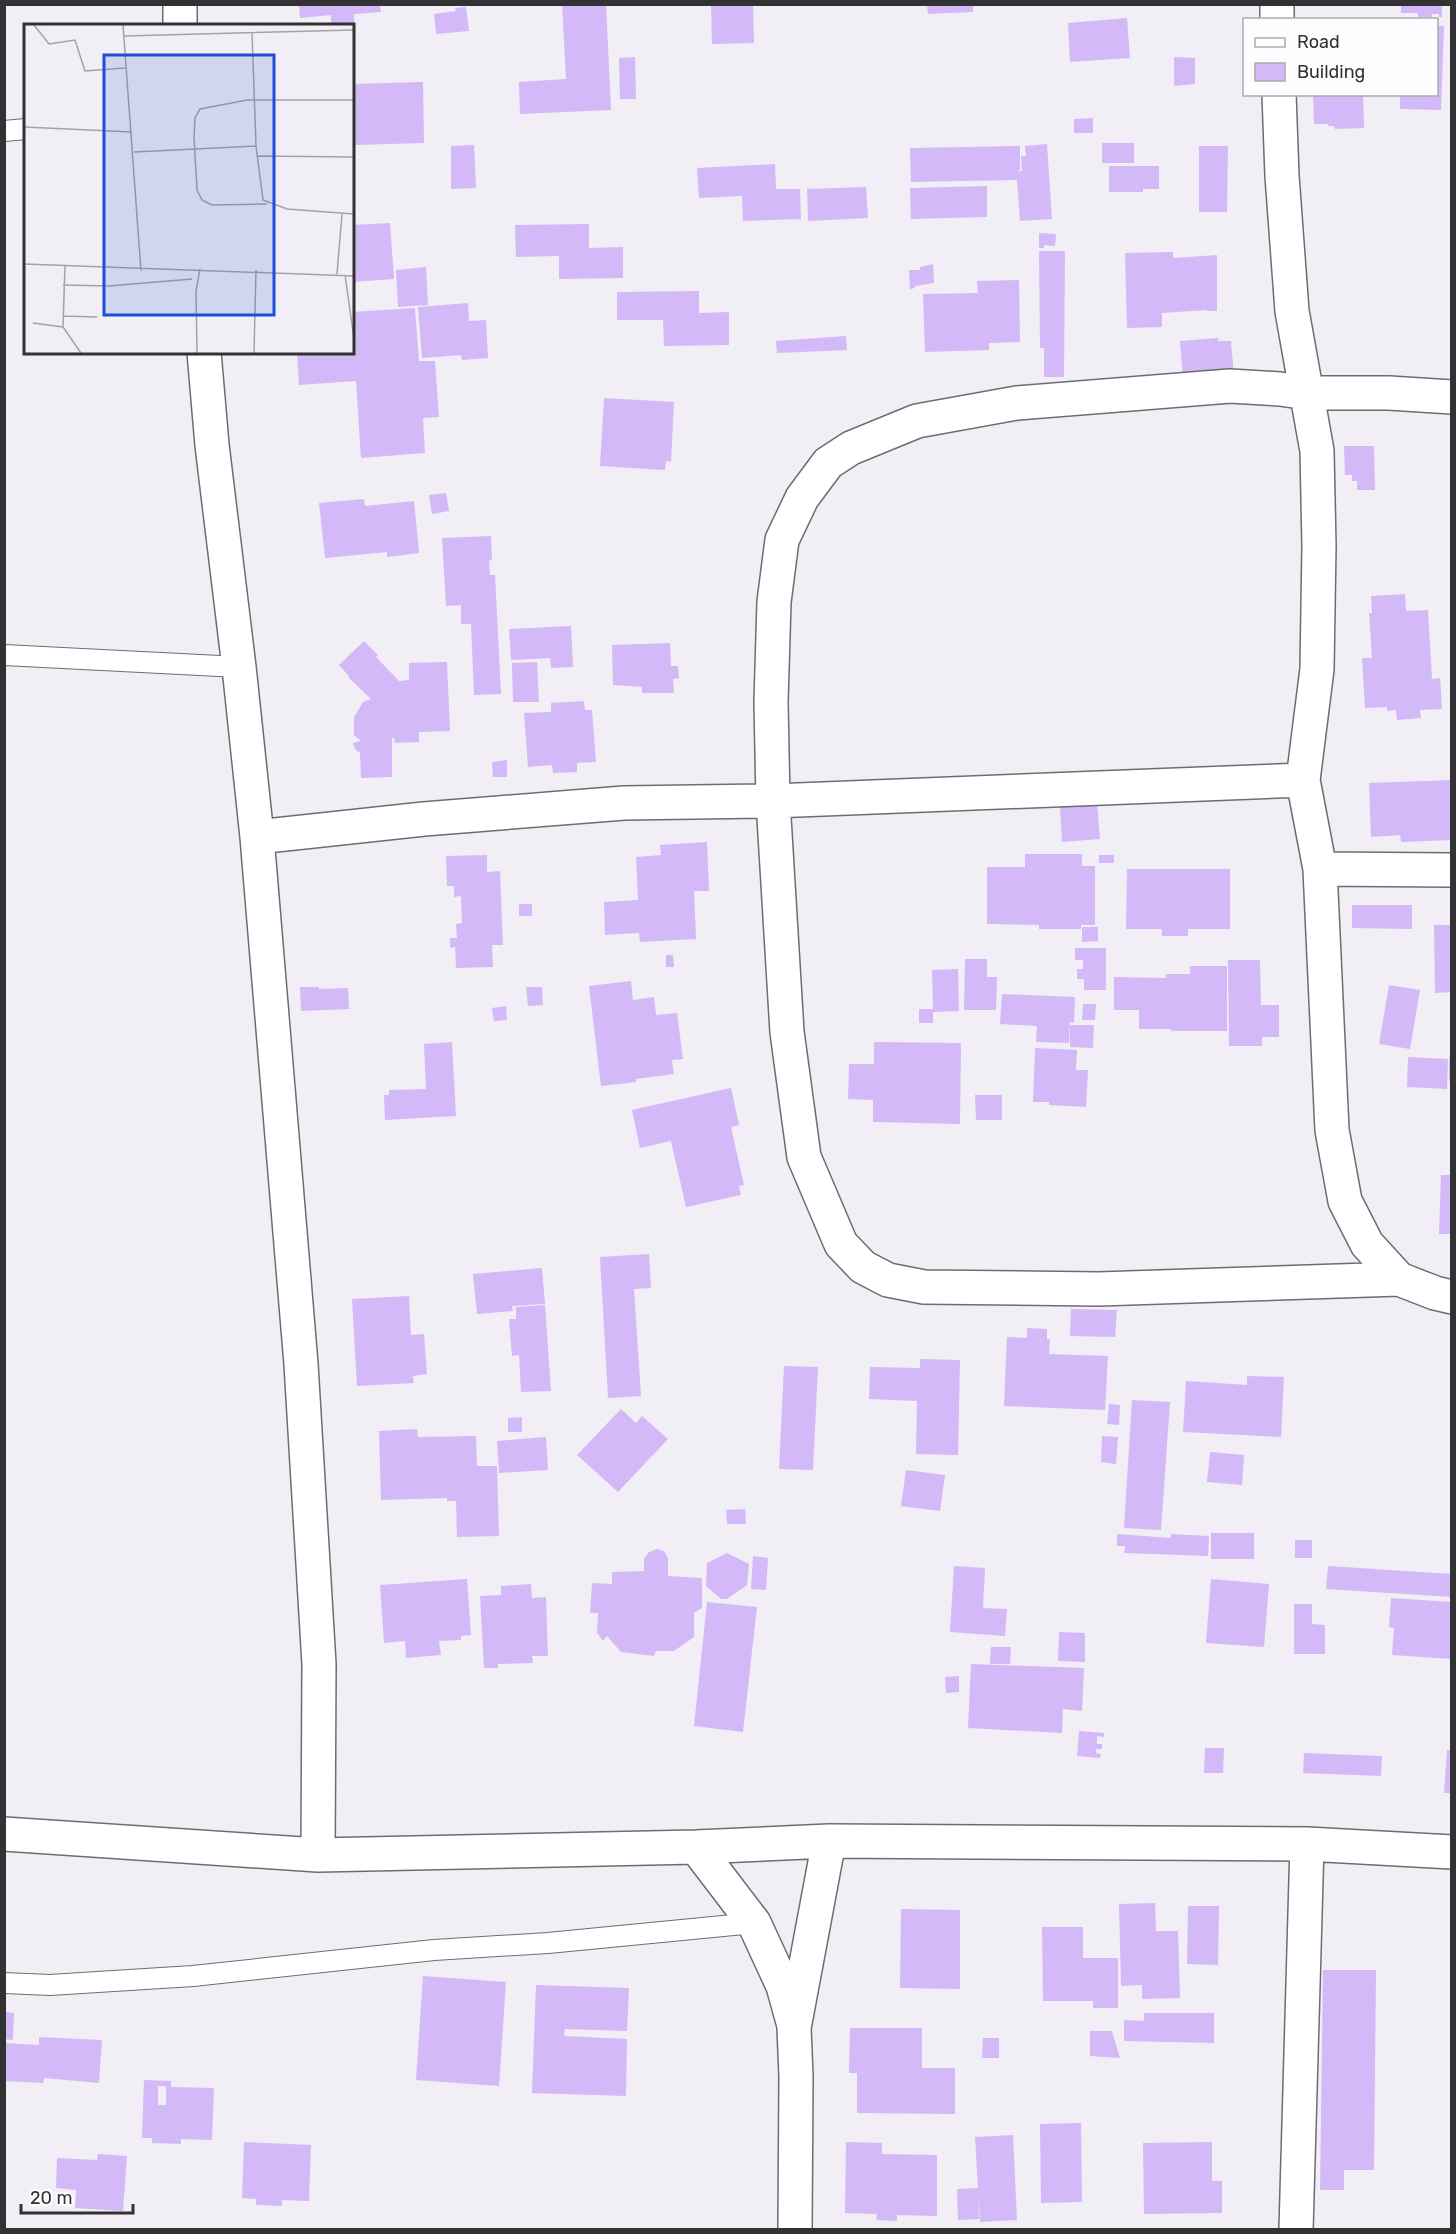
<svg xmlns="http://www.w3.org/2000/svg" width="1456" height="2234" font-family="Rubik,sans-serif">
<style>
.building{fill:#d3b9f7;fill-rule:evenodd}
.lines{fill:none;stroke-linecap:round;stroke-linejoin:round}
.lane-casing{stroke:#6e6c72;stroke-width:22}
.street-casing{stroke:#6e6c72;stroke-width:36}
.lane{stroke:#fff;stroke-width:20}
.street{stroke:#fff;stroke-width:33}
.inset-road{fill:none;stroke:#a5a2a7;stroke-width:1.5}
.view{fill:#1d4ed8;fill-opacity:0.15;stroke:#1d4ed8;stroke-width:3}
.inset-edge{fill:none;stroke:#323133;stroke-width:3}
</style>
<rect width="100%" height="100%" fill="#f1eef5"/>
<path class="building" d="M299,4H380L381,12L354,14V26H331V15L300,18Z
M562,4H606L611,110L520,114L519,82L566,79Z
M711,4H753L754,43L712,44Z
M927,4H973V12L928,14Z
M1401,5H1442V17H1439V14H1432V17H1418V13H1401Z
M466,7L469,31L436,34L434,14L456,11L455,8Z
M1127,18L1130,58L1070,62L1068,23Z
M1436,26H1444L1441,110L1400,109V94H1436Z
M635,57L636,99H620L619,58Z
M1174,57L1195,58V84L1174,86Z
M423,82L424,143L355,145V161H352V84Z
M1313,94H1363L1364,128L1335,129L1334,126H1328V124H1314Z
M1093,118V133H1074V119Z
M1102,143H1134V163H1102Z
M1047,144L1052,219L1020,221L1017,180L911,182L910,148L1020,146V170L1017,171H1022L1021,156H1026L1025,146Z
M474,145L476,188L451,189V146Z
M1199,146H1228L1227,212H1199Z
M775,164L776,189H800L801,219L743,221L742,196L699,198L697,168Z
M1109,166H1159V189H1143V192H1109Z
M987,186V217L911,219L910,188Z
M866,187L868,218L808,221L807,189Z
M390,223L394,279L352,282V225Z
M589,224V248L623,247V278L559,279V256L516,257L515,225Z
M1039,233L1056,234L1055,246L1044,245V248H1039Z
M1039,251H1065L1064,377H1044V348H1040Z
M1173,252V258L1217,255V311H1207V310L1162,313V327L1127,328L1125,253Z
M933,264L934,283L915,286V288L910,289L909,270H920V267Z
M426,267L428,305L398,307L396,270Z
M1019,280L1020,342L989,343V350L925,352L923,294L978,293L977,281Z
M699,291V313L729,312V345L664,346L663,320H617V292Z
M468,303L469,321L486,320L488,358L462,360L461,355L422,358L418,307Z
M415,308L419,361H435L439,417L423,418L425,453L361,458L356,381L299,385L297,352H352V312Z
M846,336L847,350L777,353L776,341Z
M1218,338V341H1231L1234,377L1183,378L1180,341Z
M604,398L674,402L671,462L666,461L665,470L600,466Z
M1344,446H1374L1375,490H1357V481H1352V475H1345Z
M446,493L449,511L432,514L429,495Z
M364,499L365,506L414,501L419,553L387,557V552L325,558L319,503Z
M491,536L492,560H489L490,575H495L501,694L474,695L471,624H461V605L446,606L442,538Z
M1405,594L1406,611L1428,610L1432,679L1440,678L1442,709L1420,710L1421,718L1397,720L1396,710L1387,711V707L1365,708L1362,658H1372L1369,613H1372L1371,596Z
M571,626L573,667L551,668L550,658L511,660L509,629Z
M364,641L378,655L376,657L399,681L409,680V663L447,662L450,731L419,732V742L395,743L394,738H392V777L361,778L360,753L355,749L353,743L361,741L354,735V717L363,702L371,699L348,677L349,676L339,665Z
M670,643L671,666H678L679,678L673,679L674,693H642V687L613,685L612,645Z
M537,662L539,702H513L512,663Z
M584,701L585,710H592L596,762L577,763V772L553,773L552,765L528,767L524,713L551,712V703Z
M507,760V777H493L492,762Z
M1452,780V840L1401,842L1400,835L1371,837L1369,783Z
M1097,803L1100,839L1062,842L1060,807Z
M707,842L709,891H694L696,939L640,942L639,933L605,935L604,902L638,900L636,857L661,855L660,845Z
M1025,854H1082V866H1095V925H1081V929H1039V925L987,924V867H1025Z
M487,855V872L500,871L503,945H492L493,967L456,968L455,947L450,948V938H457L456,924L462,923L461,896L454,897V886H447L446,856Z
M1099,855H1114V863H1099Z
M1127,869H1230V929H1188V936H1162V929H1126Z
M519,904H532V916H519Z
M1352,905H1412V929L1352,928Z
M1434,925H1452V992L1435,993Z
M1082,927H1098V941L1082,942Z
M1075,948H1106V990H1084V979H1077V969H1083V960H1075Z
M666,955H673L674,967H666Z
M965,959H987V977H997L996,1010H964Z
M1228,960H1260L1261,1005H1279V1037H1262V1046H1229Z
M1190,966H1227V1031H1171V1029H1139V1010H1114V977L1166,978V974H1190Z
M958,969L959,1011L933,1012V1023H919V1009H933L932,970Z
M631,981L633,1000L654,997L656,1015L677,1013L683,1059L672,1060L674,1074L636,1079V1082L601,1086L589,986Z
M1389,985L1420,990L1410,1049L1379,1044Z
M300,987H319V989L348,988L349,1009L301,1011Z
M526,987H542L543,1005L528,1006Z
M1002,994L1075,997L1074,1023L1070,1022L1069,1043L1036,1042L1037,1026L1000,1024Z
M1083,1004H1096L1095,1020H1082Z
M506,1006L507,1020L494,1021L492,1008Z
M1070,1025H1094L1093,1048L1070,1047Z
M452,1042L456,1116L385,1120L384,1095H389V1090L426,1089L424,1044Z
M874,1042L961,1043L960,1124L873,1122V1100L848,1099L849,1064H874Z
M1035,1048L1077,1050L1076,1070H1088L1086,1107L1049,1105V1102H1033Z
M1408,1057L1448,1059L1447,1089L1407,1087Z
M1449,1057H1452V1081H1449Z
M731,1088L739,1125L731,1127L744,1185L739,1186L741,1195L686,1207L671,1141L640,1148L632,1110Z
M975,1095H1002V1120H976Z
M1441,1175H1452V1234H1439Z
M649,1254L651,1288L634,1289L641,1396L608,1398L600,1257Z
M542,1268L545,1304L512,1306L513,1311L477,1314L473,1274Z
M409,1296L411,1335L424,1334L427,1374L413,1376L414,1383L357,1386L352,1299Z
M545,1305L551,1391L521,1392L519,1355L512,1356L509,1319H516V1307Z
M1071,1309L1117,1310L1115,1337L1070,1336Z
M1027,1328L1047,1329V1339H1050L1049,1354L1108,1356L1105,1410L1004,1406L1007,1337L1027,1338Z
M920,1359L960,1360L958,1455L916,1454L917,1401L869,1399L870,1367L920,1368Z
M784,1366L818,1367L813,1470L779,1469Z
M1247,1376L1284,1377L1281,1437L1183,1432L1186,1381L1247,1385Z
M1132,1400L1170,1402L1161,1530L1124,1528Z
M1109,1404L1120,1405L1119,1425L1107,1424Z
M621,1409L636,1423L642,1416L668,1439L618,1492L577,1455Z
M522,1417V1432H508V1418Z
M417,1429L418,1437L476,1436L477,1466H497L499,1536L457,1537L456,1501H447V1498L381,1500L379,1431Z
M1102,1436L1118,1437L1116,1464L1101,1462Z
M546,1437L548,1470L499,1473L497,1441Z
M1210,1452L1244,1455L1242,1485L1207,1482Z
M906,1470L945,1475L940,1511L901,1506Z
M745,1509L746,1524H727L726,1510Z
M1211,1533H1254V1559H1211Z
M1117,1534L1171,1538V1534L1209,1536L1208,1556L1124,1553L1125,1546H1117Z
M1295,1540H1312V1558H1295Z
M657,1549L664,1551L668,1558V1576L702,1578V1608L694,1613V1637L674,1651H656L654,1656L621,1652L607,1636L603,1641L597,1633L598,1613H590L592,1583L612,1584V1572L644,1571V1559L649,1552Z
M727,1553L749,1564L747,1585L727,1599H721L706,1586L707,1563Z
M753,1556L768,1558L766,1590L751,1589Z
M954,1566L985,1568L983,1608L1007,1609L1005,1636L950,1632Z
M1328,1566L1452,1574V1597L1326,1589Z
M467,1579L471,1635L461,1636V1640L439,1641L441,1655L406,1658L405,1641L384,1643L380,1585Z
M1211,1579L1269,1584L1264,1647L1206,1643Z
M531,1584L532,1598L546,1597L548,1656H532L533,1663L498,1664V1668H484L480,1596L501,1595V1586Z
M1391,1598L1452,1602V1659L1392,1655L1394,1628L1389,1627Z
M707,1602L757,1607L743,1732L694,1726Z
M1294,1604H1312V1624L1325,1625V1654H1294Z
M1059,1632L1085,1633V1662L1058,1661Z
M991,1647H1011L1010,1664H990Z
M971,1664L1084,1668L1082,1711L1063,1709L1062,1733L968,1728Z
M959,1676V1692L946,1693L945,1677Z
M1079,1731L1104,1733V1737L1097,1736V1744H1102V1749H1096V1753L1101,1754L1100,1758L1077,1756Z
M1205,1748H1224L1223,1773H1204Z
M1447,1750H1452V1793H1444Z
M1304,1753L1382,1756L1381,1776L1303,1773Z
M1155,1903L1156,1931H1178L1180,1998L1142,1999V1985L1121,1986L1119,1904Z
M1188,1906H1219L1218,1965L1187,1964Z
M901,1909L960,1910V1989L900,1988Z
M1042,1927H1083V1958H1118V2008H1093V2001H1043Z
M1323,1970H1376L1374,2170H1344V2190H1320Z
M423,1976L506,1982L499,2086L416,2080Z
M536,1985L629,1988L627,2031L565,2029L564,2036L627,2039L626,2096L532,2093Z
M4,2012L14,2013L13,2040L4,2039Z
M1144,2013H1214V2043L1124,2041V2020L1144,2021Z
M850,2028H922V2068H955V2114L857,2113V2073H849Z
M1090,2031H1112L1120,2058L1090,2056Z
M39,2037L102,2040L99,2083L44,2078L43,2083L4,2081V2043L39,2045Z
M983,2038H999V2058H982Z
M144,2080L171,2081V2087L214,2088L212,2140L181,2139V2144L152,2143V2138H142ZM158,2086H166V2105H158Z
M1081,2123L1082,2202L1041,2203L1040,2124Z
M1013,2135L1017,2220L980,2222L978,2193L979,2219L958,2220L957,2189L978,2188L975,2137Z
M244,2142L311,2145L309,2201L282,2200V2206L256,2205V2199L242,2198Z
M846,2142L882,2143V2154L937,2155V2216L897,2215V2221L876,2220L877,2214L845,2213Z
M1212,2142V2181H1222V2213L1144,2214L1143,2143Z
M98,2154L127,2156L123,2211L75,2208L76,2190L56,2188L57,2158L97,2160Z"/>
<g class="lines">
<defs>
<path id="lane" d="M4,131L26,129
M4,655L239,667
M4,1983L50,1985L193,1976L434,1950L548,1943L754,1923"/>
<path id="street" d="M180,4V26
M1277,4V20
M1279,94L1282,176L1292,311L1317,451L1319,546L1317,669L1303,780L1320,869L1332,1130L1345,1201L1367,1244L1399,1279L1435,1293L1452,1297
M204,352L212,445L239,667L257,837L301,1364L319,1664L318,1855
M257,837L424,819L624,803L773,801L1303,780
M1320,869L1452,870
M1399,1279L1099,1289L924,1287L888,1280L863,1267L841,1244L804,1157L787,1032L773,801L771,702L774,602L782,540L802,498L828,463L851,448L917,421L1017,403L1230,386L1280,389L1308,393H1389L1452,397
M4,1834L318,1855L696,1847L829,1841L1307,1844L1452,1852
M696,1847L754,1923L783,1986L793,2022
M795,2230L796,2076L794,2028L829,1841
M1296,2230L1307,1844"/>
</defs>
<use href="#lane" class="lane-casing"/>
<use href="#street" class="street-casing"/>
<use href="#lane" class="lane"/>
<use href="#street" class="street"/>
</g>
<g transform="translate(24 24)">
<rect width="330" height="330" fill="#f1eef5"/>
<path class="inset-road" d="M10,1L25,20L51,16L61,47L101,44M99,1L117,247M228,8L232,122L239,176L263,185L330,190M100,12L330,6M0,103L108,108M110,128L232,122M234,132L330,133M243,180L188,181L178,176L173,166L170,113L171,94L176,85L223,76H330M0,240L330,252M41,241L39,303L57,329M313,250L318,190M321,251L330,315M39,261L85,262L168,255M39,292L73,293M9,299L39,303M173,329L172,267L176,245M230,329L232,246"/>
<path class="view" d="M80,31H250V291H80Z"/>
<rect width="330" height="330" class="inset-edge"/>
</g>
<rect width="1456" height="2234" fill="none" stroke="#323133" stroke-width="12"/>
<rect x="1243" y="18" width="195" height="78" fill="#fdfcff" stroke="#acabad" stroke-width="1.5"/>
<rect x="1255" y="38" width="30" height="9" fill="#ffffff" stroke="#acabad" stroke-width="1.5"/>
<text x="1297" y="48" font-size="18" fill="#323133">Road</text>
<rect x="1255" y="63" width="30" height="18" fill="#d3b9f7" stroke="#acabad" stroke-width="1.5"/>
<text x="1297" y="78" font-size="18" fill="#323133">Building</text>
<path d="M21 2204v9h112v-9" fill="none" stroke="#323133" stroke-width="3"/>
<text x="30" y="2204" font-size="18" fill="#323133" stroke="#fdfcff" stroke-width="4.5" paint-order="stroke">20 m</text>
</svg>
